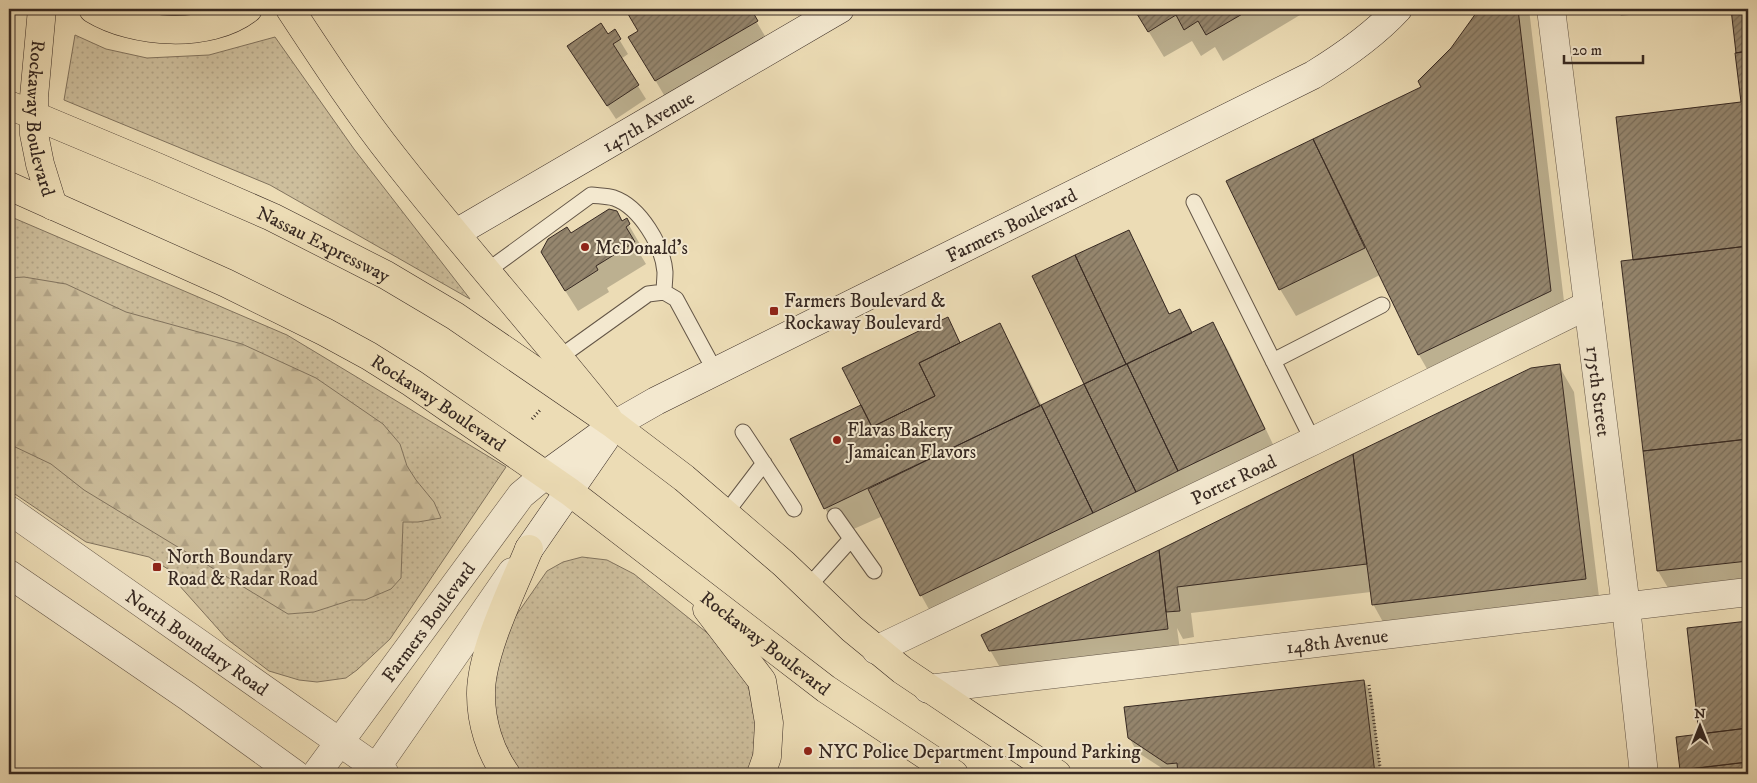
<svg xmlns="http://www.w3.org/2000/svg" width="1757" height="783" font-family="'IM FELL DW Pica',serif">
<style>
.grass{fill:url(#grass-dots);stroke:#82745f}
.forest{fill:url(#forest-firs);stroke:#82745f}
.shadow{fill:#0003}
.building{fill:url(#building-hatch);stroke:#372922}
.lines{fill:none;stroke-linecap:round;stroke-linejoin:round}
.lane-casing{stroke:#645647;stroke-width:17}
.street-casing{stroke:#645647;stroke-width:29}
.secondary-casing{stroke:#372922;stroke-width:29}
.primary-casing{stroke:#372922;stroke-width:29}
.highway-casing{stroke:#372922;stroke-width:29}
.path{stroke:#372922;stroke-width:3;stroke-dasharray:1 2.5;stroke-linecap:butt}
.lane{stroke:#f3e8cf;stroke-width:15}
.street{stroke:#f3e8cf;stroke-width:28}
.secondary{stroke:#f3e8cf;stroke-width:28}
.primary{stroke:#ecdcb5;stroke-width:28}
.highway{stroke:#ecdcb5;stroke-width:28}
.poi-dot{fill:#8f2418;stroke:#f3e8cf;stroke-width:2}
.labels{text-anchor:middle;stroke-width:4;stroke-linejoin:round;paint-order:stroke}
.street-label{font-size:19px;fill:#372922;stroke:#f3e8cf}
.poi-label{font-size:19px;fill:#372922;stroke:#f3e8cf;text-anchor:start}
</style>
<defs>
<pattern id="grass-dots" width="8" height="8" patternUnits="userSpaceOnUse" patternTransform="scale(1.25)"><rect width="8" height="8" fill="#cdbe9c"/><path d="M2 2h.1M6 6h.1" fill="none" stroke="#b1a386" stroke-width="1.8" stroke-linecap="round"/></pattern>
<pattern id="forest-firs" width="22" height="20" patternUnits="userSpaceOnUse" patternTransform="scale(1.25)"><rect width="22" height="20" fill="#cdbe9c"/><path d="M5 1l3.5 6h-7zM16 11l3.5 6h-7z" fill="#b1a386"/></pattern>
<pattern id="building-hatch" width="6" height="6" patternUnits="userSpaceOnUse" patternTransform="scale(1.25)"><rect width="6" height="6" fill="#95866e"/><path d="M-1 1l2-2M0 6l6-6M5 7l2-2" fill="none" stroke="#7a6e5a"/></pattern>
</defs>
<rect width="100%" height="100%" fill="#ecdcb5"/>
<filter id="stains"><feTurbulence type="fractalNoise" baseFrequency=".004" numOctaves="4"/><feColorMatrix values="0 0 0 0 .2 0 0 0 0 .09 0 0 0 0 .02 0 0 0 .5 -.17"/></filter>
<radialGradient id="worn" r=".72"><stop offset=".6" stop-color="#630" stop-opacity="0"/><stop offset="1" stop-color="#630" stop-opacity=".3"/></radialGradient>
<path class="grass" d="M128,9H216L188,16L142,14Z
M75,35L106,49L147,58L209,55L275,37L354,149L470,299L270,185L64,100Z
M9,216L287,335L506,467L390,639L357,670L346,678L317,682L299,680L269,671L227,639L178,584L182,578L149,557L86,542L9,490Z
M582,557L607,560L634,574L726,648L748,684L758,735L748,774H521L504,748L491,708V676L506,630L547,571L563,562Z"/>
<path class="forest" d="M24,277L66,284L126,312L242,344L316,378L383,424L400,444L407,466L416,480L434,502L441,518L418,522H403L401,578L391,589L365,600H351L314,612L288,614L84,490L51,464L9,444V278Z"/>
<path class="shadow" d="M626,9H749L772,48L671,107L630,37L640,31Z
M1135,9H1310L1223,61L1215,47L1201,56L1192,41L1164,57Z
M1479,9H1529L1566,318L1434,381L1419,355L1380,275L1296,316L1280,289L1228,181L1422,87L1457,42Z
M1617,9H1676L1621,16Z
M1732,9H1748V589L1674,598L1658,571L1622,262L1634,261L1742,103Z
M614,31L628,54L621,59L646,99L616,119L577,60Z
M626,220L641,246L637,249L646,264L607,288L609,292L578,311L554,273L570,234L622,223Z
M1128,232L1140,252L1170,315L1180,310L1193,333L1213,324L1228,350L1279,457L936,622L921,595L883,516L840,535L825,508L947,318L961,344L1000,325L1015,352L1042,406L1086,385L1034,276Z
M1559,366L1574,392L1600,605L1388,631L1373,604L1371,592L1191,613L1194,637L1183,639L1177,628L1180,650L1002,671L990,650Z
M1748,623V774H1683L1678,738L1702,735L1688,630Z
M1364,681L1372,695L1381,774H1171L1137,752L1129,737Z"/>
<path class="building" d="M625,9H751L758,21L655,81L628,37L638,31Z
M1134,9H1251L1206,35L1198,21L1184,30L1176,15L1148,32Z
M1479,9H1518L1551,291L1418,355L1313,139L1421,87L1418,81L1451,48Z
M1731,9H1748V51L1736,53Z
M601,23L608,34L615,29L621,39L613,44L639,85L607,106L567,46Z
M1748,51V246L1633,260L1616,117L1741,102L1735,53Z
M1313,139L1365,248L1279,290L1226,181Z
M609,209L617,211L622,221L627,218L630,224L626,227L635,242L596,266L598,270L565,291L541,252L548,239L567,227L571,233Z
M1129,230L1169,314L1180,309L1192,333L1126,364L1075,255Z
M1748,246V439L1643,451L1621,261Z
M1075,255L1126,364L1084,384L1032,276Z
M948,317L960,343L919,363L935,396L872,427L842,368Z
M1213,322L1265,429L1178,471L1127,364Z
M1000,323L1040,406L824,509L790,439L861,405L872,427L935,396L919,363Z
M1127,364L1178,471L1136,492L1084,384Z
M1560,364L1586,579L1372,605L1353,454L1531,368Z
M1084,384L1136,492L1093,513L1041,405Z
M1041,405L1093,513L920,596L868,489Z
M1748,439V561L1657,571L1643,451Z
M1353,454L1367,564L1177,587L1180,611L1166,612L1159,550Z
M1159,550L1168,629L989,651L981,635Z
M1748,621V728L1699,734L1687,628Z
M1364,680L1375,774H1178L1177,763L1167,764L1128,738L1124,707Z
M1748,728V762L1680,770L1676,737Z
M1748,762V774H1681V770Z"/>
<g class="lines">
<defs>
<path id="lane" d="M1194,202L1313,441
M487,271L591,195C598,196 607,196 614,198C640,207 663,246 665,272C665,279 664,286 664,292
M560,357L648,294L664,292L676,299L715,371
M1273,361L1382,305
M743,432L794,509
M726,513L764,463
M835,516L874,571
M808,587L851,539"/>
<g id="street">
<path id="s1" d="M1551,9L1626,607L1644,774"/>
<path id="s2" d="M9,510L385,774"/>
<path d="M9,574L187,696L295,774"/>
<path id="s3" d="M876,650L1313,441L1588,305"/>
<path id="s4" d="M928,689L1748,592"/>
<path id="s5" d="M316,774L521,495L545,475"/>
<path d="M372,774L512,572"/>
</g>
<g id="secondary">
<path id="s6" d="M456,233L840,9"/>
<path id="s7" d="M545,475L614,425L656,401L1313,75C1344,56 1373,36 1398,9"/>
<path d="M529,549L605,439"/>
</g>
<g id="primary">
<path id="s8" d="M42,9L34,97V134L40,164L53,206"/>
<path d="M93,9C134,34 209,39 248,9"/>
<path d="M290,9C323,59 356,110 394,158C463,246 538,330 608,418"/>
</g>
<g id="highway">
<path id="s9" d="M9,105L157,167L272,217L386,275L455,316L614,425L684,478L784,564L852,629L902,670L1057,774"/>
<path id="s10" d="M9,186L226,283L325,332L369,356L412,383L570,492L826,689L954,774"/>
<path d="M707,609L762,681L769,723L767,757L761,774"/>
<path d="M506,774C490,752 481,722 481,695C480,654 513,588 529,549"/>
</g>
</defs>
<use href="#lane" class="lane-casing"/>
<use href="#street" class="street-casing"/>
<use href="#secondary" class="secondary-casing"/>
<use href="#primary" class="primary-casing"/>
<use href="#highway" class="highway-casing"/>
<path class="path" d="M532,419L541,409
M1369,685L1381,774"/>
<use href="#lane" class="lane"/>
<use href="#street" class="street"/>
<use href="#secondary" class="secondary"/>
<use href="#primary" class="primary"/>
<use href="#highway" class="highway"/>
</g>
<g class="poi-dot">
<circle cx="585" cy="247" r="5"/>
<rect x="769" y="306" width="10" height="10" rx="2.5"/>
<circle cx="837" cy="440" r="5"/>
<rect x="152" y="562" width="10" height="10" rx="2.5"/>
<circle cx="808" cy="751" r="5"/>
</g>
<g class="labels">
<g class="street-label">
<text dy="7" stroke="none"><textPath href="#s8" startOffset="110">Rockaway Boulevard</textPath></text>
<text dy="7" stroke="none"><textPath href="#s6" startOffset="222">147th Avenue</textPath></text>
<text dy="7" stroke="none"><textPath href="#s7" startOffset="530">Farmers Boulevard</textPath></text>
<text dy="7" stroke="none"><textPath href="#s9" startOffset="344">Nassau Expressway</textPath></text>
<text dy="7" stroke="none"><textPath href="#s1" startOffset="385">175th Street</textPath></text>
<text dy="7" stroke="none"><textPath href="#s10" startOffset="482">Rockaway Boulevard</textPath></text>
<text dy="7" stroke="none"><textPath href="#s3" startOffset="396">Porter Road</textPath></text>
<text dy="7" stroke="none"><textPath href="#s5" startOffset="189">Farmers Boulevard</textPath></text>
<text dy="7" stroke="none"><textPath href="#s4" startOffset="412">148th Avenue</textPath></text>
<text dy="7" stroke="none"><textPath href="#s2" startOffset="230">North Boundary Road</textPath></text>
<text dy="7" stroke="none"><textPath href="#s10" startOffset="888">Rockaway Boulevard</textPath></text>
</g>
<g class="poi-label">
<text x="595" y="254">McDonald's</text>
<text x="784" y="307">Farmers Boulevard &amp;<tspan x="784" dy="22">Rockaway Boulevard</tspan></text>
<text x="847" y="436">Flavas Bakery<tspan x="847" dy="22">Jamaican Flavors</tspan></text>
<text x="167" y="563">North Boundary<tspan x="167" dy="22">Road &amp; Radar Road</tspan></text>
<text x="818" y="758">NYC Police Department Impound Parking</text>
</g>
</g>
<rect width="1757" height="783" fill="none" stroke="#ecdcb5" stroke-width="30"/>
<rect x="10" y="10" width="1737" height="763" fill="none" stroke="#372922" stroke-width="2.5"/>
<rect x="15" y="15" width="1727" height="753" fill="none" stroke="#372922"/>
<g transform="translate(1700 726)" stroke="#f3e8cf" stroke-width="4" paint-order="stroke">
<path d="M0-4L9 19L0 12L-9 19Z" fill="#372922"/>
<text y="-8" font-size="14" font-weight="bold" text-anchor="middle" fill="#372922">N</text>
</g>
<path d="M1564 55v8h79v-8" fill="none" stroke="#372922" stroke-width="2.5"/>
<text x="1572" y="55" font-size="15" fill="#372922" stroke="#f3e8cf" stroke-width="4" paint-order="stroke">20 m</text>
<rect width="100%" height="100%" filter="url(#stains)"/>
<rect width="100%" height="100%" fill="url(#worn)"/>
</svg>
